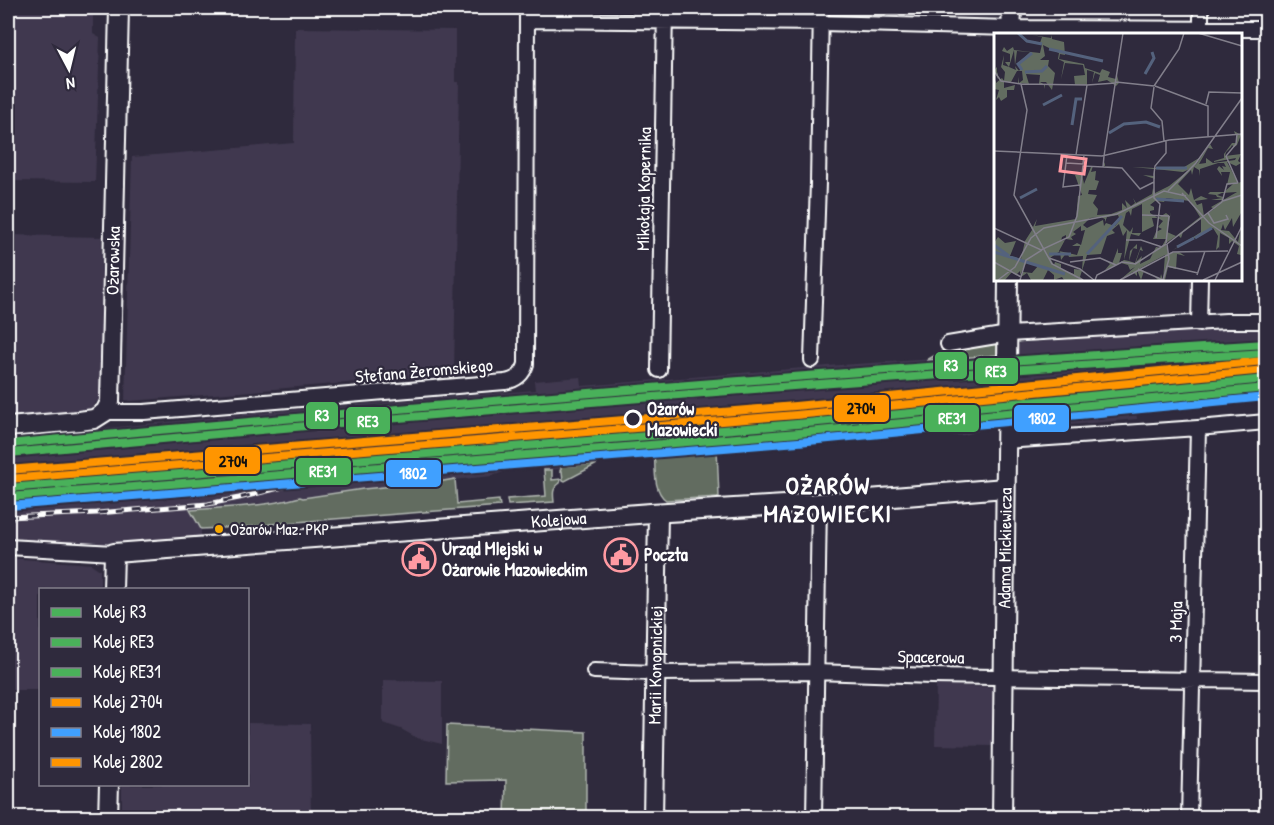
<svg xmlns="http://www.w3.org/2000/svg" width="1274" height="825" font-family="'Patrick Hand',sans-serif">
<style>
.built{fill:#40394f}
.green{fill:#626c60;stroke:#b0b6b0;stroke-width:1.5}
.lines{fill:none;stroke-linecap:round;stroke-linejoin:round}
.street-casing{stroke:#fff;stroke-width:18}
.secondary-casing{stroke:#fff;stroke-width:22}
.street{stroke:#2f2a3d;stroke-width:14}
.secondary{stroke:#2f2a3d;stroke-width:18}
.rail-casing{stroke:#fff;stroke-width:5}
.rail{stroke:#2f2a3d;stroke-width:3;stroke-dasharray:9;stroke-linecap:butt}
.rail-1-casing{stroke:#2f2a3d;stroke-width:12}
.rail-2-casing{stroke:#2f2a3d;stroke-width:12}
.rail-3-casing{stroke:#2f2a3d;stroke-width:12}
.rail-4-casing{stroke:#2f2a3d;stroke-width:12}
.rail-5-casing{stroke:#2f2a3d;stroke-width:12}
.rail-6-casing{stroke:#2f2a3d;stroke-width:12}
.rail-1{stroke:#4ab15a;stroke-width:8}
.rail-2{stroke:#4ab15a;stroke-width:8}
.rail-3{stroke:#4ab15a;stroke-width:8}
.rail-4{stroke:#ff9500;stroke-width:8}
.rail-5{stroke:#40a0ff;stroke-width:8}
.rail-6{stroke:#ff9500;stroke-width:8}
.stop-dot{fill:#2f2a3d;stroke:#fff;stroke-width:3}
.bus-dot{fill:#f7a600;stroke:#2f2a3d;stroke-width:2}
.labels{text-anchor:middle;stroke-width:4.5;stroke-linejoin:round;paint-order:stroke}
.bus-label{font-size:16px;fill:#fff;stroke:#2f2a3d;text-anchor:start}
.street-label{font-size:18px;fill:#fff;stroke:#2f2a3d}
.stop-label{font-size:18px;font-weight:bold;fill:#fff;stroke:#2f2a3d;text-anchor:start}
.poi-label{font-size:18px;font-weight:bold;fill:#fff;stroke:#2f2a3d;text-anchor:start}
.district-label{font-size:24px;font-weight:bold;letter-spacing:1.5px;fill:#fff;stroke:#2f2a3d}
.inset-river{fill:none;stroke:#54627d;stroke-width:3}
.inset-road{fill:none;stroke:#827f8b;stroke-width:1.5}
.view{fill:#ff9aa2;fill-opacity:0.15;stroke:#ff9aa2;stroke-width:3}
.inset-edge{fill:none;stroke:#fff;stroke-width:3}
.line-badge{stroke:#2f2a3d;stroke-width:2}
.badge-label{font-size:16px;text-anchor:middle;font-weight:bold;fill:#fff}
.pale-badge-label{font-size:16px;text-anchor:middle;font-weight:bold;fill:#111}
</style>
<rect width="100%" height="100%" fill="#2f2a3d"/>
<filter id="ink" filterUnits="userSpaceOnUse"><feTurbulence type="fractalNoise" baseFrequency=".0167" numOctaves="2"/><feDisplacementMap in="SourceGraphic" scale="12" xChannelSelector="R" yChannelSelector="G"/><feConvolveMatrix kernelMatrix="1 2 1 2 8 2 1 2 1" color-interpolation-filters="sRGB"/></filter>
<g filter="url(#ink)">
<path class="built" d="M8,8H93V34L100,38L95,182L8,181Z
M295,28L455,30V82H459L454,374L131,401L125,400L132,157L294,143Z
M8,235L102,237L100,398L88,411L8,417Z
M1221,328L1266,330V401L1136,410L1137,419L1069,425L1067,408L998,411L991,427L965,435L951,436L944,435L934,429H920L733,444L732,447L682,453L681,447L583,455L563,458V463L560,469L544,470L543,467L509,470L492,476L363,489L303,498L300,497L294,499L272,502L191,510L201,529V537L97,545L8,543V438L256,413L535,390L534,381L581,377L582,386L840,365L999,355L1016,356L1017,347L1020,343Z
M8,558L91,564L100,570V589L40,590V690H8Z
M383,680L442,681V744L417,738L401,729L383,723Z
M936,685L993,687L992,746L935,745Z
M248,723L310,724L311,817H122V785L248,784Z"/>
<path class="green" d="M993,343L998,344L999,355L927,360L944,350Z
M681,447L682,453L717,448L719,497L666,500C652,490 656,466 654,450Z
M563,463H568L569,466L597,464L565,481L563,480L562,471H560Z
M544,470H552V480L561,479L560,483C552,489 553,493 554,502L508,505L507,499L546,496Z
M431,477L438,482L455,479L457,504L499,500L500,506L270,524L264,526L201,529L190,510C226,507 265,507 300,497L303,498L363,489L394,486L399,483Z
M447,725L586,732V817H505L506,780L446,781Z"/>
<g class="lines">
<defs>
<path id="street" d="M527,20L821,23L1011,28L1266,29
M1201,34V8
M1199,324L1200,279
M948,344L1008,334L1226,321H1266
M812,360L818,183L821,8
M659,370L665,8
M105,412H144L505,382C516,380 523,375 526,364L527,8
M1006,441L1198,428L1266,422
M8,547L114,553
M594,671L655,673L816,672L932,676L1266,681
M814,818L819,503
M1189,818L1198,428"/>
<g id="secondary">
<path d="M1011,34L1012,8"/>
<path id="s1" d="M8,427L79,421L94,419L105,412L110,402L119,8"/>
<path id="s2" d="M113,590L114,553L651,513L819,503L1005,488"/>
<path d="M108,818L109,784"/>
<path id="s3" d="M653,818L658,513"/>
<path id="s4" d="M1002,818L1008,279"/>
</g>
</defs>
<use href="#street" class="street-casing"/>
<use href="#secondary" class="secondary-casing"/>
<use href="#street" class="street"/>
<use href="#secondary" class="secondary"/>
<defs>
<path id="rail" d="M845,427L969,418
M8,517L97,513L208,504L239,498L324,477L387,466"/>
</defs>
<use href="#rail" class="rail-casing"/>
<use href="#rail" class="rail"/>
<defs>
<path id="rail-1" d="M8,444C427,405 846,370 1266,344
M8,488L797,424L1266,379"/>
<path id="rail-2" d="M9,453C428,414 847,379 1266,353"/>
<path id="rail-3" d="M9,497L798,433L1266,388"/>
<path id="rail-4" d="M8,479L796,415L1265,370"/>
<path id="rail-5" d="M9,506L798,442L1266,397"/>
<path id="rail-6" d="M8,470L795,406L1264,361"/>
</defs>
<use href="#rail-1" class="rail-1-casing"/>
<use href="#rail-2" class="rail-2-casing"/>
<use href="#rail-3" class="rail-3-casing"/>
<use href="#rail-4" class="rail-4-casing"/>
<use href="#rail-5" class="rail-5-casing"/>
<use href="#rail-6" class="rail-6-casing"/>
<use href="#rail-1" class="rail-1"/>
<use href="#rail-2" class="rail-2"/>
<use href="#rail-3" class="rail-3"/>
<use href="#rail-4" class="rail-4"/>
<use href="#rail-5" class="rail-5"/>
<use href="#rail-6" class="rail-6"/>
</g>
</g>
<defs>
<symbol id="civic-ring" viewBox="-11 -11 22 22"><circle r="9.5" fill="#2f2a3d" stroke="#ff9aa2" stroke-width="1.5"/><path d="M-.6-6.5H3V-4.5H.6V-3L4-1V1h2V6H-6V1h2V-1L-.6-3ZM-1.2 2.5V6h2.4V2.5Z" fill="#ff9aa2"/></symbol>
</defs>
<g fill-rule="evenodd">
<use href="#civic-ring" x="602" y="536" width="38" height="38"/>
<use href="#civic-ring" x="400" y="540" width="38" height="38"/>
</g>
<circle class="stop-dot" cx="633" cy="419" r="8"/>
<circle class="bus-dot" cx="219" cy="529" r="5"/>
<g class="labels">
<g class="bus-label">
<text x="230" y="535">Ożarów Maz. PKP</text>
</g>
<g class="street-label">
<text transform="translate(644 189) rotate(-89)" y="6">Mikołaja Kopernika</text>
<text dy="6" stroke="none"><textPath href="#s1" startOffset="252">Ożarowska</textPath></text>
<text transform="translate(424 371) rotate(-5)" y="6">Stefana Żeromskiego</text>
<text dy="6" stroke="none"><textPath href="#s2" startOffset="483">Kolejowa</textPath></text>
<text dy="6" stroke="none"><textPath href="#s4" startOffset="270">Adama Mickiewicza</textPath></text>
<text transform="translate(1176 622) rotate(-89)" y="6">3 Maja</text>
<text transform="translate(931 657) rotate(1)" y="6">Spacerowa</text>
<text dy="6" stroke="none"><textPath href="#s3" startOffset="153">Marii Konopnickiej</textPath></text>
</g>
<g class="stop-label">
<text x="647" y="415">Ożarów<tspan x="647" dy="21">Mazowiecki</tspan></text>
</g>
<g class="poi-label">
<text x="442" y="555">Urząd MIejski w<tspan x="442" dy="21">Ożarowie Mazowieckim</tspan></text>
<text x="644" y="561">Poczta</text>
</g>
<g class="district-label">
<text x="828" y="494">OŻARÓW<tspan x="828" dy="28">MAZOWIECKI</tspan></text>
</g>
</g>
<g transform="translate(994 33)">
<rect width="248" height="248" fill="#2f2a3d"/>
<path d="M24,0L33,8H39L46,10L48,4L38,2L57,5L58,2V6L70,9L71,22L66,21L65,26L90,31L91,35L106,40L108,36L116,39L114,44L122,46L123,42L125,50L122,53L113,47L104,49L106,42L101,40L98,50L100,39L93,37V52H81L80,43L91,42L89,32L71,30L67,46L70,29L64,26L65,20L49,12L51,23L46,27H55L54,33L61,40L58,57L52,49H46L51,52V56L50,52L37,51H45L46,42L32,41L35,51L24,50V44L25,50L29,47L28,38H23L17,49H10V55L21,52L20,57H13V64L7,68L5,64L2,67L5,57L0,56V51L2,47V50L8,45L10,48L11,39H4V46L0,37L3,34V41L4,39H11L7,34L10,22L9,32L15,34L11,29H16V21L8,18L10,14L13,18L19,14L20,17L46,20L48,11L32,8ZM20,17L21,32L23,18L36,19L24,31L27,35L25,38L21,33L22,37L15,34ZM240,98L247,102L243,112L234,119L240,114L238,112L237,114L232,119L231,123L247,121L244,128L247,130L242,133L233,129L244,150L247,149V180L239,194L238,185L231,197L229,191L227,197L235,198L244,209L246,199L247,222L243,221L245,213L238,208L235,211V205L226,200L225,218V214L222,217L224,203L219,195L179,217L207,199V186L189,199L187,205L184,202L172,210L174,220L185,219L191,223L183,221L182,236L174,234L171,247H164L161,244L166,246L167,241L169,247L171,222L145,236L150,238L147,247L143,237V243L139,239L126,247L141,234L136,237L134,232L127,230L111,237L116,231L112,228L118,231L124,215V220H128L125,230L130,227L133,197L129,203L125,191L118,197L121,200L113,203L107,221L93,222L86,244L90,247H70L68,244L60,247V242L54,237L49,247H37L33,240L27,244L29,239L38,240L44,233L33,228L26,242V238L22,242L18,239L11,247H0V210L4,204L11,210L22,208L16,223L27,226L31,208L38,197L34,187L39,194L43,186L41,193L82,186L84,163L88,162L81,142L88,141L90,151L97,134L91,133H109L111,129V133L128,134L99,133L97,139L102,138L101,147L105,148L102,157H95L94,161L103,162L99,170L104,176L103,182L117,181L128,177V170L133,175L131,167L137,173L141,170L139,165L142,170L158,161L159,155L161,160L175,153L196,136L189,139L161,136V146L149,142L160,143V136L138,134L187,136L205,125L201,133L216,111L219,116L214,115L205,131L212,130V125L219,130L241,127L242,125L220,129V128L230,125V121L238,110H242L243,101H234H241ZM224,130H230L232,134L228,133L230,137L225,133L223,136L228,143L227,139H236L233,152L239,151L230,159H216L214,161L222,162L223,164L228,165L217,167H228L229,164L223,162L228,160L243,159L217,174L220,176L210,183L208,170L203,172L201,168L214,166L207,163L200,167L197,155L201,141L195,162L184,151L197,137L198,142L200,134L205,137V143L206,136ZM172,165L196,168L206,184L182,203L173,199L177,179L176,183L172,180L164,185L156,180V178L160,177V174L156,172L161,168L170,169ZM148,171V199L160,193L158,185H164L169,188L164,194L168,196L162,199L159,206H172L167,215L162,214L156,226L146,231L148,223L142,229L146,217L149,218L147,213L141,230L135,228L139,215L143,216V211L136,218L135,228L130,227L137,201L145,203L147,200H138L139,194L136,199L129,192L132,180L135,178L137,183L138,176ZM124,182L126,187L121,193L112,190L110,193L109,187L93,195L89,192L96,185L107,184L111,186V189L113,184ZM87,193V198L91,197L87,212L83,210L78,213H86L83,222L65,218L71,207L67,208L68,204L72,202V206L79,207L77,204L82,201L79,199ZM66,218L67,227L73,219L75,224L89,223L88,237L80,236V241L67,236V231L61,229L60,232L56,225Z" fill="#626c60" fill-rule="evenodd"/>
<path class="inset-river" d="M24,0L33,8L48,11M55,16L109,28M28,37L24,31L38,20M31,39L48,38L53,33M151,41L160,25L158,19M49,72L68,62M78,92L82,66H88M115,100L130,91L152,89L166,94M162,135H193M26,165L43,156M162,166L190,168M201,205L218,195M0,212L15,223M183,214L200,205M0,219L71,241M55,221H77M93,221L128,183"/>
<path class="inset-road" d="M204,0L248,13M0,38L7,48L27,51L33,77L20,162L58,231L89,247M122,49L160,53M27,51L93,52M93,52L122,50M160,53L185,16L190,0M161,53L214,73V103M160,54L157,75L168,88L170,108M212,71L215,59L248,60M243,101L242,111L232,123L244,150M0,118L108,123L175,107L248,101M73,122L69,154L86,152M82,122L93,52M110,123L129,0M72,130L89,131L90,122M109,134L128,135L146,156L160,149M174,158L202,130L248,65M188,160L215,190L248,213M229,168L248,162M228,169L233,151L244,150M214,180L220,190L234,186L232,182M148,182L175,183M0,195L47,217L75,204L83,183L89,133L109,134L110,123M162,205L166,171L160,165V141L161,133L172,120V108M132,207H147L168,214M172,210L175,183M55,225L86,236L100,247M0,229L27,244M76,229L106,225L122,232M141,231L172,211M173,233L204,240M144,236L169,247M203,242L211,218M4,247L21,234L37,205L50,195L123,181L170,158L192,163M26,247L32,227L48,217M101,247L103,242L128,229L142,231M126,247L179,219L234,218M169,247L175,226L173,211L228,169M209,247L248,229M221,247L248,193"/>
<path class="view" d="M68,123L92,126L90,141L66,138Z"/>
<rect width="248" height="248" class="inset-edge"/>
</g>
<g class="line-badge">
<rect x="934" y="351" width="34" height="29" rx="6" fill="#4ab15a"/>
<rect x="974" y="357" width="45" height="28" rx="6" fill="#4ab15a"/>
<rect x="833" y="394" width="57" height="29" rx="6" fill="#ff9500"/>
<rect x="305" y="401" width="34" height="29" rx="6" fill="#4ab15a"/>
<rect x="924" y="404" width="56" height="29" rx="6" fill="#4ab15a"/>
<rect x="1013" y="404" width="57" height="29" rx="6" fill="#40a0ff"/>
<rect x="345" y="406" width="46" height="29" rx="6" fill="#4ab15a"/>
<rect x="204" y="446" width="57" height="29" rx="6" fill="#ff9500"/>
<rect x="295" y="457" width="57" height="29" rx="6" fill="#4ab15a"/>
<rect x="385" y="459" width="57" height="29" rx="6" fill="#40a0ff"/>
</g>
<g class="badge-label">
<text x="951" y="371">R3</text>
<text x="996" y="377">RE3</text>
<text x="322" y="421">R3</text>
<text x="952" y="424">RE31</text>
<text x="1042" y="424">1802</text>
<text x="368" y="427">RE3</text>
<text x="323" y="477">RE31</text>
<text x="413" y="479">1802</text>
</g>
<g class="pale-badge-label">
<text x="861" y="414">2704</text>
<text x="233" y="467">2704</text>
</g>
<rect width="1274" height="825" fill="none" stroke="#2f2a3d" stroke-width="30"/>
<rect x="15" y="15" width="1244" height="795" fill="none" stroke="#fff" stroke-width="2" filter="url(#ink)"/>
<rect x="39" y="588" width="210" height="198" fill="#2f2a3d" stroke="#827f8b" stroke-width="1.5"/>
<rect x="51" y="608" width="30" height="9" fill="#4ab15a" stroke="#827f8b" stroke-width="1.5"/>
<text x="93" y="618" font-size="18" fill="#ffffff">Kolej R3</text>
<rect x="51" y="638" width="30" height="9" fill="#4ab15a" stroke="#827f8b" stroke-width="1.5"/>
<text x="93" y="648" font-size="18" fill="#ffffff">Kolej RE3</text>
<rect x="51" y="668" width="30" height="9" fill="#4ab15a" stroke="#827f8b" stroke-width="1.5"/>
<text x="93" y="678" font-size="18" fill="#ffffff">Kolej RE31</text>
<rect x="51" y="698" width="30" height="9" fill="#ff9500" stroke="#827f8b" stroke-width="1.5"/>
<text x="93" y="708" font-size="18" fill="#ffffff">Kolej 2704</text>
<rect x="51" y="728" width="30" height="9" fill="#40a0ff" stroke="#827f8b" stroke-width="1.5"/>
<text x="93" y="738" font-size="18" fill="#ffffff">Kolej 1802</text>
<rect x="51" y="758" width="30" height="9" fill="#ff9500" stroke="#827f8b" stroke-width="1.5"/>
<text x="93" y="768" font-size="18" fill="#ffffff">Kolej 2802</text>
<g transform="translate(69 69) rotate(173)" stroke="#2f2a3d" stroke-width="4.5" paint-order="stroke">
<path d="M0-4.5L10 22L0 15L-10 22Z" fill="#ffffff"/>
<text y="-9" font-size="16" font-weight="bold" text-anchor="middle" fill="#ffffff">N</text>
</g>
</svg>
